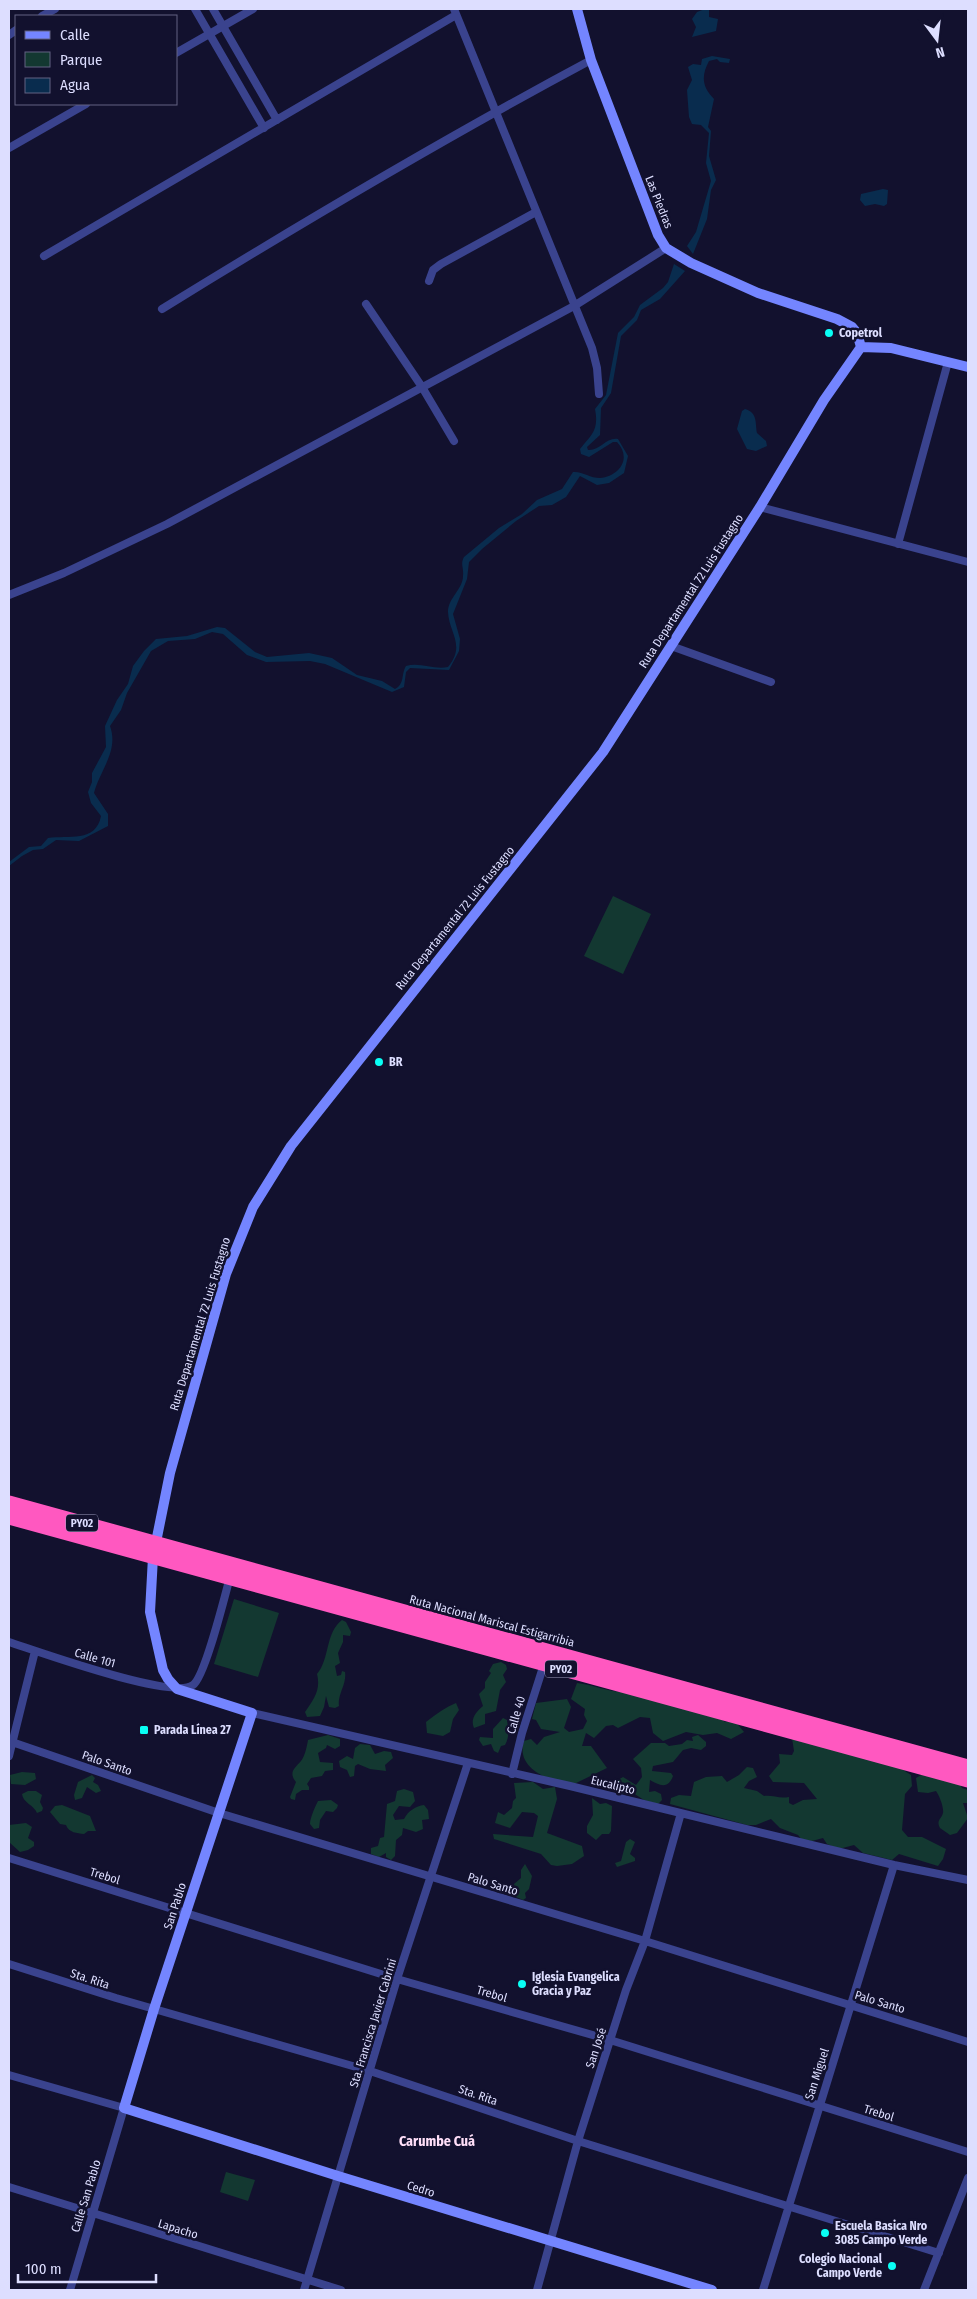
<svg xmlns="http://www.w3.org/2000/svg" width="977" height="2299" font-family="'Fira Sans Condensed',sans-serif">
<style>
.green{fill:#133831}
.water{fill:#092c4e}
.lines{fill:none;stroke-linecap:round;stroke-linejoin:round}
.street{stroke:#3a438e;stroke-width:8}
.secondary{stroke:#7485ff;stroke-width:10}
.highway{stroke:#ff58c0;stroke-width:15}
.poi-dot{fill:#09fff5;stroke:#12112e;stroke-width:2}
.labels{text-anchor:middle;stroke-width:5;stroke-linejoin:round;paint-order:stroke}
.shield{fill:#12112e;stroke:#a0a0c0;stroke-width:1}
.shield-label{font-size:11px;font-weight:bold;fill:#dddeff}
.street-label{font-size:12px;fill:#dddeff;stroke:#12112e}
.poi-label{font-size:12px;font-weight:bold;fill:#dddeff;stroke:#12112e;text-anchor:start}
.neighbourhood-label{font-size:14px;font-weight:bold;fill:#ffdff8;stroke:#12112e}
</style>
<rect width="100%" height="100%" fill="#12112e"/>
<path class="green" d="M613,896L651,914L623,974L584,956Z
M234,1599L279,1613L258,1677L214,1664Z
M342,1620L346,1622L351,1632L350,1636L343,1635V1642L338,1653L340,1663L335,1666L337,1676L341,1675L342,1671L345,1672C347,1684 337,1695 339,1706L335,1708L329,1707L326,1696L324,1707L320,1716L307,1717L305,1712C314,1699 321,1690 317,1674C330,1659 325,1633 342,1620Z
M501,1662L506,1665L507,1669L503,1675L506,1682L500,1690L496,1711L485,1714V1724L474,1728C470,1719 476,1712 483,1706L479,1694L485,1688V1682L491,1673L489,1671L493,1664Z
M577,1683C591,1684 620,1696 631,1691L719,1717L725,1722L735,1721L744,1732L731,1739L717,1733L703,1735L686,1732L663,1741L653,1733L650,1718L640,1717L618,1728L613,1725L606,1726L594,1738L586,1733L582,1746H591L607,1768L570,1786C550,1780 515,1769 524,1741L531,1739L537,1745L544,1737L560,1732L541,1729L536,1720L532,1719L536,1703L567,1699L571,1707L564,1728L569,1732L583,1729L587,1721L584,1715L585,1709L571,1699Z
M456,1703L459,1710L453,1719L450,1732L443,1736L427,1733L426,1722C436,1714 446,1707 456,1703Z
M503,1718L507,1720C508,1729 510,1736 505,1745L501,1746L498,1753L494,1751L491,1744L483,1746L479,1740L480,1737L493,1738V1729Z
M328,1735L340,1739V1746L335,1749L327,1745L326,1748L318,1753L320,1762L333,1763V1770L325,1771L322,1776L311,1778L307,1784L309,1787V1790H302L296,1794L295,1800L291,1799L290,1797L296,1782C288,1772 295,1768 301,1761C305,1756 307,1746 308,1740Z
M698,1735L706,1742V1746L701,1750L691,1748L683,1750L673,1762L653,1766L652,1771L671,1773L673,1776C668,1790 659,1785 650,1780L649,1792L655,1791L661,1794L662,1800L658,1804L644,1800L633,1793L624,1794L616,1790L618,1780L623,1777L636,1785L642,1777L641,1768L633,1759L651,1743H665L669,1746L682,1744L687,1740L693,1741L692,1737Z
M792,1738L897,1766L911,1775L912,1786L905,1794L902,1830L908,1837H922L946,1849L943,1859L938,1866L899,1854L892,1860L863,1853L854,1845L839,1849L827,1844L823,1838L812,1841L802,1840L798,1835L780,1828L771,1819L756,1825H747L670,1804L671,1798L679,1795L691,1796L694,1782L706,1777L722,1776L727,1782L739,1775L747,1767L753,1768L757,1777L749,1781L744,1788L757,1791L764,1796C773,1795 779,1799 789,1797V1803L793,1805L803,1800L817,1799L804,1783L773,1782L769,1776L780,1763L779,1754L792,1755L794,1751Z
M360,1744L370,1745L375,1754L384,1751L391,1752L393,1758L385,1765L386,1771L370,1769L358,1764L355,1766L354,1776L350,1777L347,1770L340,1767L339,1761L347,1756L353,1759L355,1748Z
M22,1772L35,1773L36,1779L25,1785L11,1784L10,1775Z
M923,1774L959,1781L962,1788L968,1790V1803H963L968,1818L957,1833L950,1835L940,1828C936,1820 941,1820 943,1813C944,1807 939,1795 936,1791L928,1793L918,1792L916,1778Z
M92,1775L95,1778L93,1782L98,1785L101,1791L96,1793L87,1787L82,1798L75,1800L74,1795L78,1782Z
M533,1782L543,1789L555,1787L557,1799L547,1833L582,1846L584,1856L572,1864L557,1866L551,1865L541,1854L494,1839L493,1834L533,1837L538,1816L534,1813L522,1812L510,1828L495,1823L498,1812L504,1815L512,1808L513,1801L516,1798L514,1783Z
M404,1789L413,1792L415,1801L410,1807L399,1806L393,1815L395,1820L404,1819C408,1811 416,1806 424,1805L428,1810L429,1819L422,1820L423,1829L416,1832L403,1828L402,1835L396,1840L395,1856L391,1860L386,1857V1853L379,1857L371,1854V1848L378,1846L380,1838L384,1837L387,1804L395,1801L397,1791Z
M28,1791H36L42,1795L40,1802L43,1808L42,1811L37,1813C34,1805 23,1803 22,1794Z
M592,1798L600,1804L606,1803L612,1806L611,1831L609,1834H602L596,1840L587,1833V1826L593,1815Z
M331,1800L338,1805L337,1808L333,1812L326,1811L320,1820L319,1828L314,1829L310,1824C310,1818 315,1807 318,1801Z
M62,1805L90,1816L96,1831H88L84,1834C77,1833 69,1833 66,1825L60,1824L50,1812L55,1806Z
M26,1823L32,1827L28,1838L34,1842V1846L28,1850L20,1852L9,1842V1825Z
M630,1839L635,1842L630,1854L635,1858V1861L617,1867L615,1863L621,1861L626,1842Z
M525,1864L532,1876L529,1889L525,1893L526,1898L523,1900L514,1896L513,1893L516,1890L514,1884L521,1878V1870Z
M226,2172L255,2180L248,2201L220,2192Z"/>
<path class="water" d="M705,9H709V17L718,19L716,31L692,37L696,27L692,19L697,12Z
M712,56L730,59L729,63L720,62L717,59L709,61C701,76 702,87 714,99L708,127L711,131L709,156L716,180L711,190L707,219L693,254L687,246L696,232L711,181L706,163L709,133L701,125L692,124L689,117L687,90L692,80L688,67L693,64L701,65L702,59Z
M883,189L888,190L887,204L884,206L875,204L865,206L860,200L861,194Z
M674,264L685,271L660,299L641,310L637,320L621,336L611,393L601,408L600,435L587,447L588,450C600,451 606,437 618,439L628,456L624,473L609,483L597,485L580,476L566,497L552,505L539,506L516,521L482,549L469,562L467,579L453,614L460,639L459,651L449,670L410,668L406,672L404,687L392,692L325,664L310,661L266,662L247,655L223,634L212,632L195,639L168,641L151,651L127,693L121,710L110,726C119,751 100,770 94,793L108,814V826L79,841L56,840L43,849L33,850L22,856L9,866V862L29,847L41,846L48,838C68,835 96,843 101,816L91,803L88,792L92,782V773L106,747L105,726L117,700L128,684L133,666L144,651L156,639L187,636L217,627L225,628L255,652L267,657L309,653L332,658L357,675L382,681L395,689C405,684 401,674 406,666C420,662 434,670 448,667C466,645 449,633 448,612C448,598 463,589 463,576C464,568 460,564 464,557L499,528L522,514L537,500L562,489L573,472C582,471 590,478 600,478C620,476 632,458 617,442H613L589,457L581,454L580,449C592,434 599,430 595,409L606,395L618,333L634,317L640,305L663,288L668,282Z
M745,409C758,413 755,423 757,433L766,441L767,446L756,451L747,449L737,429L742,411Z"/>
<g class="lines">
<path class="street" d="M195,9L264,128
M213,9L277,120
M454,9L592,348L597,368L599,394
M42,16L55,9
M9,35L16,30
M176,53L253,9
M9,148L86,104
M44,256L456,15
M429,281L433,270L441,264L536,212
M366,304L422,387L454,441
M162,309C303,222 445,138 591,60
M760,507L968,562
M898,544L948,362
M9,595L64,573L167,524L574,306L666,248
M671,646L771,682
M9,1642C37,1651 172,1700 193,1685C205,1677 225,1595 230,1577
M252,1713L570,1786L894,1865L968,1880
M9,1741L219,1813L645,1941L968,2042
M9,1756L35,1651
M512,1774L522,1733L544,1664
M9,1858L397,1979L610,2040L968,2152
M9,1964L116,1998L370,2071L578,2141L939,2253
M9,2075L124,2108L70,2290
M9,2187L341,2290
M304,2290L397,1979L468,1763
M537,2290L578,2141L626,1990L645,1941L681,1813
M763,2290L894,1865
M924,2290L968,2178"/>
<path class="secondary" d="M577,9L591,60L658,235L666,248L691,263L758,293L837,319L852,327L857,333L861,347
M861,347L891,348L968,367
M712,2290L338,2176L124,2108L154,2009L252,1713L177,1689L168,1679L163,1670L150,1612L153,1557L170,1473L226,1274L253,1207L291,1146L603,752L760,507L824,400L861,347"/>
<path class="highway" d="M9,1503L968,1767
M9,1517L968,1780"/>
</g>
<g class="poi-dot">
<circle cx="829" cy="333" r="5"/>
<circle cx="379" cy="1062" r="5"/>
<rect x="139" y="1725" width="10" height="10" rx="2.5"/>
<circle cx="522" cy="1984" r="5"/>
<circle cx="825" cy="2233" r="5"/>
<circle cx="892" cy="2266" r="5"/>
</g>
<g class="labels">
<g class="shield">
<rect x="66" y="1514.5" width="32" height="17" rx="4"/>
<rect x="545" y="1660.5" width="32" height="17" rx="4"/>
</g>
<g class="shield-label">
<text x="82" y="1527">PY02</text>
<text x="561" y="1673">PY02</text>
</g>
<g class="street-label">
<text transform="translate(659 202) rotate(68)" y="4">Las Piedras</text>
<text transform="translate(691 591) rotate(-57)" y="4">Ruta Departamental 72 Luis Fustagno</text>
<text transform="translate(455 918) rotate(-51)" y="4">Ruta Departamental 72 Luis Fustagno</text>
<text transform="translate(200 1324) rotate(-73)" y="4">Ruta Departamental 72 Luis Fustagno</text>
<text transform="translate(492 1621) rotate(15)" y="4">Ruta Nacional Mariscal Estigarribia</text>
<text transform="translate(95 1658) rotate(16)" y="4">Calle 101</text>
<text transform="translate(516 1715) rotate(-74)" y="4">Calle 40</text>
<text transform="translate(107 1763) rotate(19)" y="4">Palo Santo</text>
<text transform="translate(613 1785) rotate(14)" y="4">Eucalipto</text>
<text transform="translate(105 1876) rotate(17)" y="4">Trebol</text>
<text transform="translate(493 1884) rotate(17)" y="4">Palo Santo</text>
<text transform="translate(175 1906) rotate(-72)" y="4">San Pablo</text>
<text transform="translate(90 1979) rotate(18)" y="4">Sta. Rita</text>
<text transform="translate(492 1994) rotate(16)" y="4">Trebol</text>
<text transform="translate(880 2002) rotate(17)" y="4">Palo Santo</text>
<text transform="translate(373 2023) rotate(-73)" y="4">Sta. Francisca Javier Cabrini</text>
<text transform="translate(596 2048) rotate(-72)" y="4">San José</text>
<text transform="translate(817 2074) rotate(-72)" y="4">San Miguel</text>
<text transform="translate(478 2095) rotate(19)" y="4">Sta. Rita</text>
<text transform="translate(879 2113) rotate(17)" y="4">Trebol</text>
<text transform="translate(421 2189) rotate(17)" y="4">Cedro</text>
<text transform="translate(86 2196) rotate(-73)" y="4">Calle San Pablo</text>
<text transform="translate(178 2229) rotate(17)" y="4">Lapacho</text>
</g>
<g class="poi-label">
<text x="839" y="337">Copetrol</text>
<text x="389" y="1066">BR</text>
<text x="154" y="1734">Parada Línea 27</text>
<text x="532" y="1981">Iglesia Evangelica<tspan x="532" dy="14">Gracia y Paz</tspan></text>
<text x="835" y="2230">Escuela Basica Nro<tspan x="835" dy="14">3085 Campo Verde</tspan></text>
<text x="882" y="2263" text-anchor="end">Colegio Nacional<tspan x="882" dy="14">Campo Verde</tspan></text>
</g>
<g class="neighbourhood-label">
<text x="437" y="2146">Carumbe Cuá</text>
</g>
</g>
<rect width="977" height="2299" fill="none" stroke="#dddeff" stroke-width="20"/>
<rect x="15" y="15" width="162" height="90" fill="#12112e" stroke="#636382"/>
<rect x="25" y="31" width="25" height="8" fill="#7485ff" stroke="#636382"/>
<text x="60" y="40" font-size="15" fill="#dddeff">Calle</text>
<rect x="25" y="52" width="25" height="15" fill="#133831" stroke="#636382"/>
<text x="60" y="65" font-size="15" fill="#dddeff">Parque</text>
<rect x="25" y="78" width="25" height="15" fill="#092c4e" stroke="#636382"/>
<text x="60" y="90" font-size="15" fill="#dddeff">Agua</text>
<g transform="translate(937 40) rotate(165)" stroke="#12112e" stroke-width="4" paint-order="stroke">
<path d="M0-4L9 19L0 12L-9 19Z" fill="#dddeff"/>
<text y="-8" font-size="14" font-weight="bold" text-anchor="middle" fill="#dddeff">N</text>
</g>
<path d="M18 2274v8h138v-8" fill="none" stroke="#dddeff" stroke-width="2.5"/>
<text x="25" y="2274" font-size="15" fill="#dddeff" stroke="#12112e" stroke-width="4" paint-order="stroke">100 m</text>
</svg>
